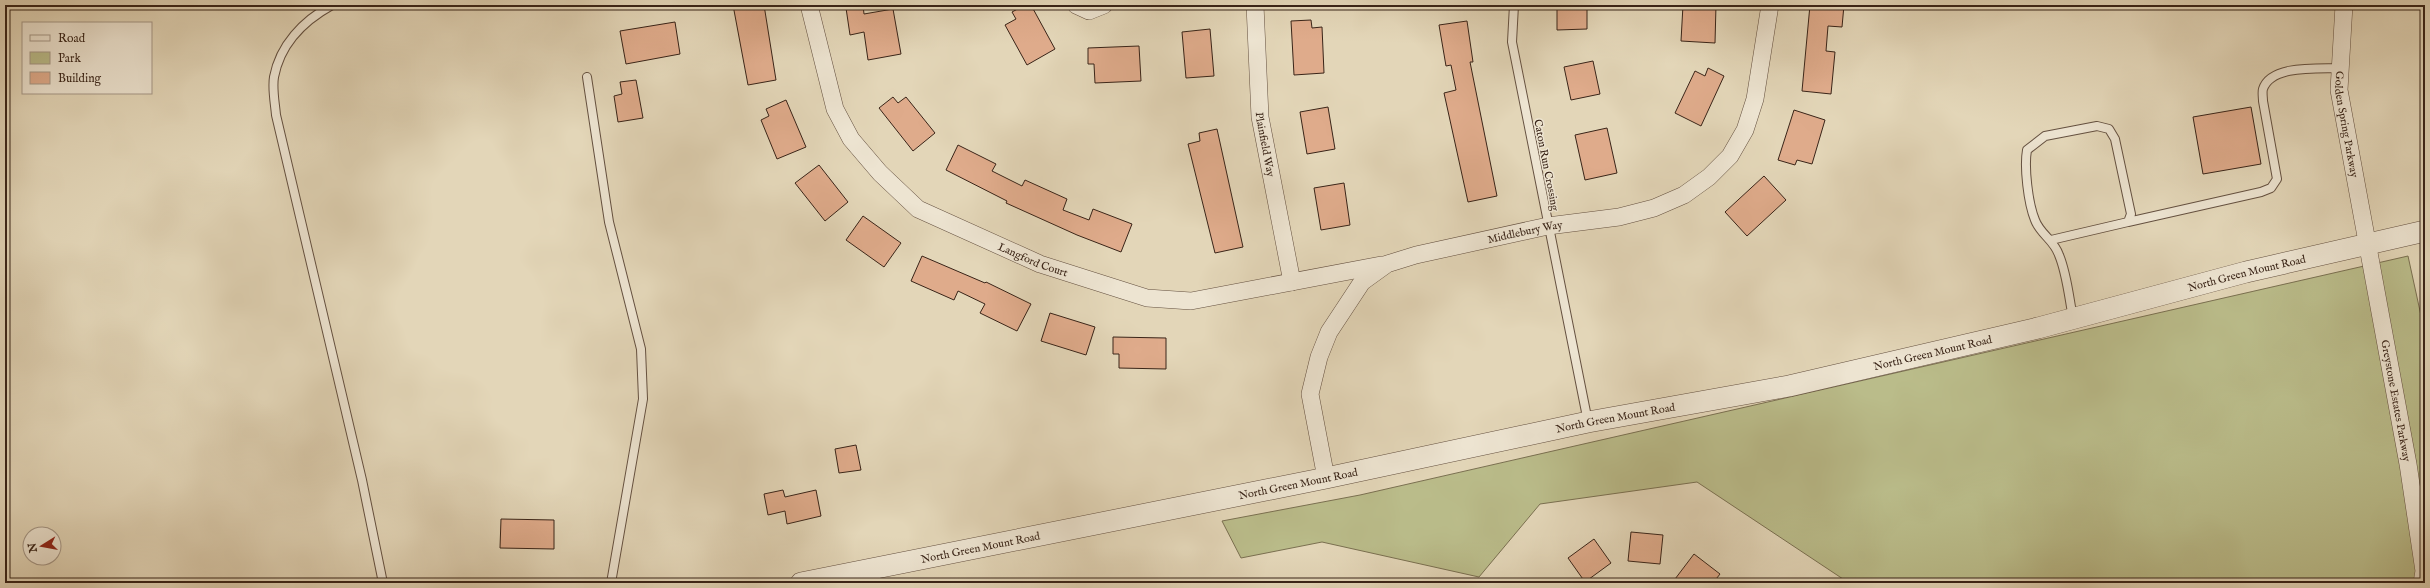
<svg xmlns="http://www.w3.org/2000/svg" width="2430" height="588" font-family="'IM FELL English',serif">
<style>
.green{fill:#babc8a;stroke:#7a7051}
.building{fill:#dfab8b;stroke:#392418}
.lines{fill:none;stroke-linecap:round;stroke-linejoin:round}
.service-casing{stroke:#645040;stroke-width:10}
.minor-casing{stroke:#645040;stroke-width:18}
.tertiary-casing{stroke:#645040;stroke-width:22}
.service{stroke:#ede4d1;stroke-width:8}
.minor{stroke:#ede4d1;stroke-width:17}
.tertiary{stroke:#ede4d1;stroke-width:21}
.labels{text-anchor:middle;stroke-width:3;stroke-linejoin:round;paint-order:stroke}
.street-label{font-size:11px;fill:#392418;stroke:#ede4d1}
</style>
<rect width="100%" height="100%" fill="#e3d6b8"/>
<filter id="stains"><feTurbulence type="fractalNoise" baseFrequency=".005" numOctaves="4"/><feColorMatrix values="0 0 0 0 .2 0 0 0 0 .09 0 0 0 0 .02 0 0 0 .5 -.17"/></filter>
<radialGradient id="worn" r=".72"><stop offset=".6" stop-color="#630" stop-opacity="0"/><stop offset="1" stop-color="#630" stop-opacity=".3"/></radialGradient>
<path class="green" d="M2408,256L2425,334V583H1849L1697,482L1540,504L1479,577L1322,542L1241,558L1222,521L1360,495Z"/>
<path class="building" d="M733,5H764L776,80L748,85Z
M863,5L864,14L893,9L901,54L868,60L864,32L850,35L846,8Z
M1025,5H1031L1055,49L1027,65L1005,25L1016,19L1012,12Z
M1557,5H1587V29L1557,30Z
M1683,5H1716L1715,43L1681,41Z
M1810,5H1844L1842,27L1828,26L1826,51L1835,52L1831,94L1802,91Z
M1311,20L1312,28L1322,27L1324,73L1294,75L1291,21Z
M1467,21L1473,62H1470L1497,196L1468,202L1444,93L1456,90L1451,65L1446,66L1439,25Z
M675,22L680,54L626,64L620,31Z
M1210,29L1214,76L1186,78L1182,32Z
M1139,46L1141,81L1095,83L1094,64H1088V48Z
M1593,61L1600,94L1571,100L1564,67Z
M1708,68L1724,76L1701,126L1675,113L1695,71L1705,76Z
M636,80L643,118L618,122L614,96L622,94L620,82Z
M893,97L898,103L906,97L935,133L913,151L879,108Z
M786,100L806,147L777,159L761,120L769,116L766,109Z
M1328,107L1335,149L1307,154L1300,112Z
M2251,107L2261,164L2203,174L2193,117Z
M1794,110L1825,120L1812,164L1797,160L1795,165L1778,160Z
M1607,128L1617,173L1585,180L1575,135Z
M1217,129L1243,247L1215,253L1188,144L1200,141L1199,133Z
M958,145L996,164L992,171L1022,186L1025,180L1067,199L1063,210L1089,220L1093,209L1132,224L1121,252L1077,235L1006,203L1007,201L946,170Z
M819,165L848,202L825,221L795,183Z
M1764,176L1786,200L1747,236L1725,212Z
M1344,183L1350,225L1321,230L1314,188Z
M863,216L901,243L884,267L846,240Z
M922,256L985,283L986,282L1031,304L1017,331L980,313L985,304L958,291L954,300L911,281Z
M1050,313L1095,327L1086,355L1041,341Z
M1113,337L1166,338V369L1119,368V354H1113Z
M856,445L861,470L839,473L835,449Z
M783,490L785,497L816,490L821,516L787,524L785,511L768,515L764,494Z
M501,519L554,520V549L500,548Z
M1631,532L1663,535L1660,564L1628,561Z
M1594,539L1611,563L1585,582L1568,558Z
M1694,554L1720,574L1713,583H1672Z"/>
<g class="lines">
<defs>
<path id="service" d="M332,5C303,21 280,45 274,77C272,89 275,103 276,115L362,480L383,583
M1514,5L1512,42L1588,422
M587,77L609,222L641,349L643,399L611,583
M2128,222L2261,192L2271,188L2277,179L2263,101C2263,98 2262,92 2263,89C2271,64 2320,69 2340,68
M2051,240L2128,222L2131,214L2115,139L2109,129L2097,126L2045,136L2027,150C2024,167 2028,203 2035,220C2040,234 2054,240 2059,255C2067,274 2069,298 2073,318"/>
<g id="minor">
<path id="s1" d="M809,5L835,109L851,139L880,173L918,209L1040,264L1147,298L1191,301L1381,265"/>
<path d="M1076,5L1089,11L1104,5"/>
<path id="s2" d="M1255,5L1260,117L1292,282"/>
<path id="s3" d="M2344,5L2339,90L2408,464L2424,571L2422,583"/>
<path id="s4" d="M1326,478L1310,394L1319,357L1329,332L1362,282L1387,264L1416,255L1548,226L1619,217L1654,208L1684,195L1709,177L1730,156L1745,130L1755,99L1770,5"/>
</g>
<g id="tertiary">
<path id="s5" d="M801,583L1326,478L1588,422L1789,386L2038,328L2246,272L2425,231"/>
</g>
</defs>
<use href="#service" class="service-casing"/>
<use href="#minor" class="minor-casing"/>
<use href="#tertiary" class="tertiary-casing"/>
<use href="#service" class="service"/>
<use href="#minor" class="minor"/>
<use href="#tertiary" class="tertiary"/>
</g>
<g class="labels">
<g class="street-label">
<text dy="4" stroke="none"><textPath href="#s3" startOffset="120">Golden Spring Parkway</textPath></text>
<text dy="4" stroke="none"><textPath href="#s2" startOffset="140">Plainfield Way</textPath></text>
<text transform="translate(1547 165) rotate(79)" y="4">Caton Run Crossing</text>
<text dy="4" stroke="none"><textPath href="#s4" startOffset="383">Middlebury Way</textPath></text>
<text dy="4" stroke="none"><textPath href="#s1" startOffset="364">Langford Court</textPath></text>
<text dy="4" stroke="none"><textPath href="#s5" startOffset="1479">North Green Mount Road</textPath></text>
<text dy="4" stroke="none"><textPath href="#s5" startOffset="1155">North Green Mount Road</textPath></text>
<text dy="4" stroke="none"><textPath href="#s3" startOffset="401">Greystone Estates Parkway</textPath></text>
<text dy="4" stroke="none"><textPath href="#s5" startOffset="831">North Green Mount Road</textPath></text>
<text dy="4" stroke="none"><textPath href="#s5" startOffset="507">North Green Mount Road</textPath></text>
<text dy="4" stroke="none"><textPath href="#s5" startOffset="183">North Green Mount Road</textPath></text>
</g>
</g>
<rect width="2430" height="588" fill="none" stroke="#e3d6b8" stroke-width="20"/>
<rect x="6" y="6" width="2418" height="576" fill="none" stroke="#392418" stroke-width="2"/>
<rect x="10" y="10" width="2410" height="568" fill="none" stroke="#392418"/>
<rect x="22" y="22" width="130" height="72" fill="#ede4d1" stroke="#a59787"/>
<rect x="30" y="35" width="20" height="6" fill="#ede4d1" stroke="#a59787"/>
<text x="58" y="42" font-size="12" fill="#392418">Road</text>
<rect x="30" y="52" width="20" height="12" fill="#babc8a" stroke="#a59787"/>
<text x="58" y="62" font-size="12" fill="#392418">Park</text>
<rect x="30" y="72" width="20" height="12" fill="#dfab8b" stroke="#a59787"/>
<text x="58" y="82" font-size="12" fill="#392418">Building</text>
<g transform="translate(42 546) rotate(259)"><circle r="19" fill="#ede4d1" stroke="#a59787"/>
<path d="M0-3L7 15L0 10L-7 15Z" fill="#8f2418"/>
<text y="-6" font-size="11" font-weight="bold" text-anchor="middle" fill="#392418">N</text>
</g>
<rect width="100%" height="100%" filter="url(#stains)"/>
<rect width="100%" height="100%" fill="url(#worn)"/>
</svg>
